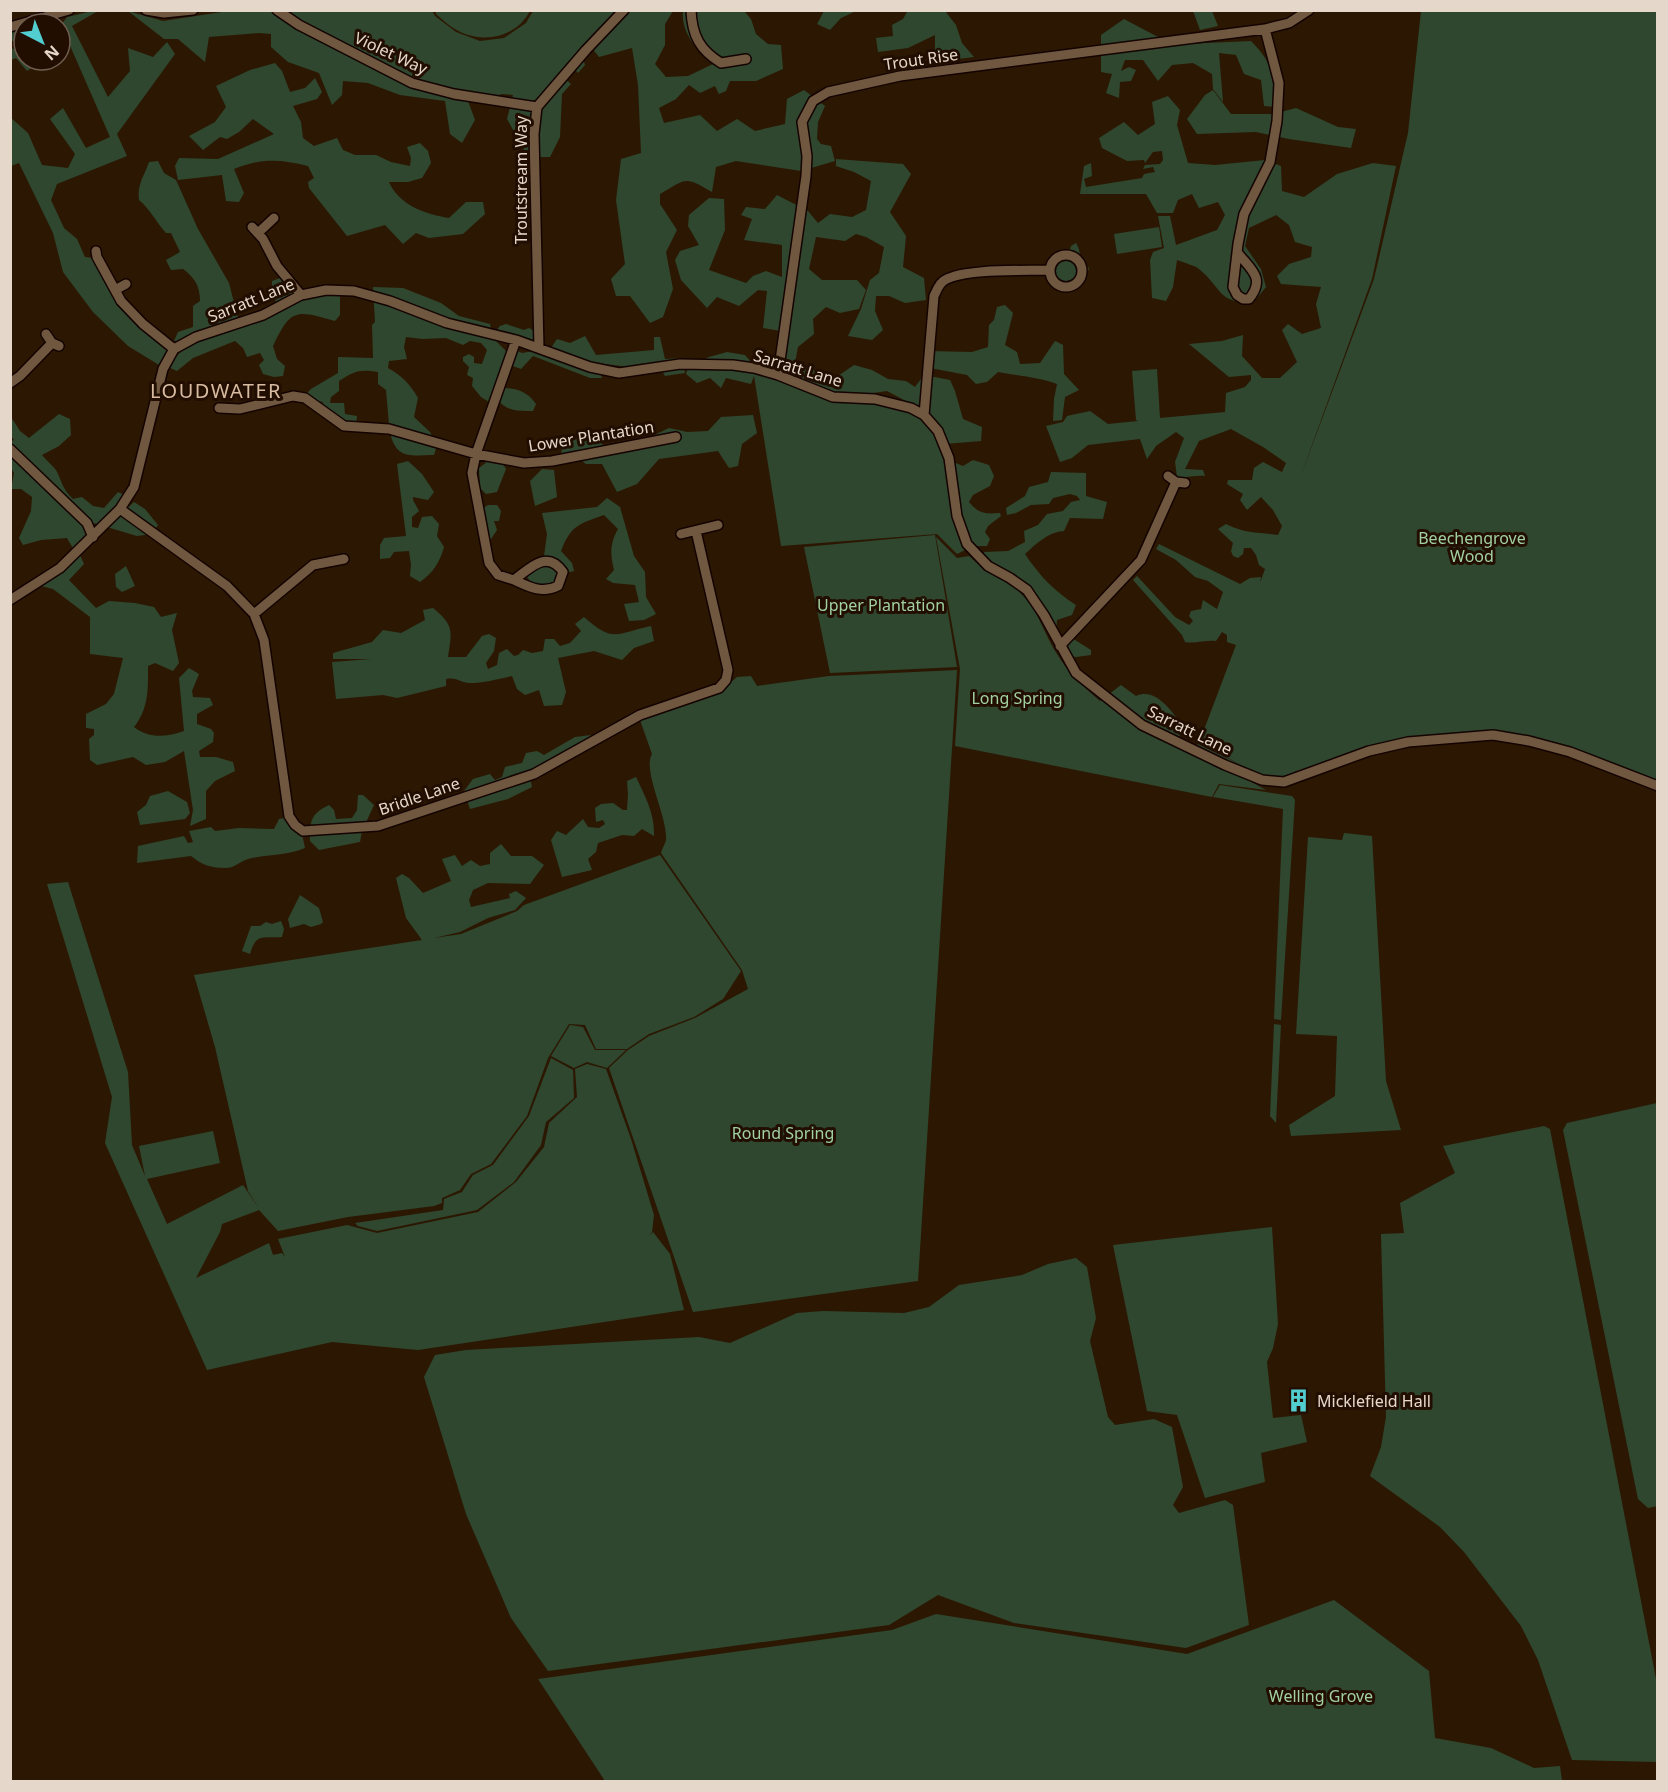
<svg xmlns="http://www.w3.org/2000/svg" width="1668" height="1792" font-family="'Noto Sans',sans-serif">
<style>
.green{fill:#2f472f}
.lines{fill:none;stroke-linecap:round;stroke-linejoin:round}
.street-casing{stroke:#140300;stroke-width:12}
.street{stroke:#705840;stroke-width:9}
.labels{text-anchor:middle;stroke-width:6;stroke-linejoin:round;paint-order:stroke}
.street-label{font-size:16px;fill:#e5d7ca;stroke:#220e00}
.park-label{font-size:16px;fill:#a1d1a2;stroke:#220e00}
.poi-label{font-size:16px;fill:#e5d7ca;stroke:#220e00;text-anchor:start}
.quarter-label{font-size:20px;letter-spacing:1.5px;fill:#d7bba1;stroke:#220e00}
</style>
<rect width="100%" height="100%" fill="#2c1802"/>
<path class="green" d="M235,10L432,11L435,16L456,32L480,41L504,38L526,23L533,11H617L580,48L585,65L578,73L568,62L559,73L571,84L562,94L560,137L550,157H528L507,119L513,95L503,94L468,101L475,120L462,143L450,134L445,101L400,95L368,83L343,81L342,95L332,105L319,73L288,62L271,47V34L259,33L209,37L205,62L178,39H164L128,11L163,21Z
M436,10H530V11C516,38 481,45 455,29C448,25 442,19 436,14Z
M908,10L945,11L956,25L962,43L974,57L935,62V35L908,48L878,52L876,38L893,36L892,25L903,19Z
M92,11H98L72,26L108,97L130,71L128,48L153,57L167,42L175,54L117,134L127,156L57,184L51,200L64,228L77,239L85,257L94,258L138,324L168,351L159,365L128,346L93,312L63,272L53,233L19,163L11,166L10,117L28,133L42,165L68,168L75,154L50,119L63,108L86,148L110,137L61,25L67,17Z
M629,11H673L665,24V45L655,64L666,77L688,76L713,64C697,51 681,33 683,11H744L751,19L756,34L768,44L781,45L783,69L756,81H730L726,91L719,94L715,86L700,93L689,85L676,99L659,108L664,123L700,115L717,131L737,119L755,131L785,124L787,99L804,90L825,106L818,122L817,139L821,144L831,146L835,161L801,171L736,161L716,167L712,192C685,176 687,178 660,194V204L677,230L666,252L673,289L663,317L650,323L630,296H616L611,279L625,264L616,200L621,159L641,153L638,85L632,48L599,57L592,48Z
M824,11V10L856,11L841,18L830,30L817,24Z
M1193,11H1212L1218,26L1200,30Z
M1421,11H1657V789L1584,760L1491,733L1363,755L1283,778L1264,776L1250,769L1246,779L1266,790L1219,784L1212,797L955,746L960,669L936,537L957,558L969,556L986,571L1002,579L985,569L984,552L1008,551L1025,542L1024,531L1038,525L1047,514L1063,511L1071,502L1080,500L1077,496L1070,494L1053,498L1049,504L1031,505L1016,513L1007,515L1006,508L1025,496L1029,487L1048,482L1051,472L1086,473V496L1107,502L1103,519L1070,518L1064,531C1048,532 1036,544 1025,554C1039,575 1054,591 1076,605L1072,615L1057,620L1056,632L1061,641L1072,638L1091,650V655L1076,657L1060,655C1052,635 1037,600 1018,591C1038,608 1043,632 1057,654C1068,673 1083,686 1100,701L1121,685L1136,696C1155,687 1171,710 1181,724L1178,748L1188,752L1198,744L1245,767L1199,743L1236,645L1227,642V635L1222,632L1216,641C1205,640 1195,644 1185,642L1182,635L1133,580L1137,576L1175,617L1189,625L1193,621L1189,616L1191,611L1201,609L1203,600L1217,609L1223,592L1208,581L1195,577L1176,560L1156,549L1159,544L1240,584L1250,578L1261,577L1260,583L1265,569L1259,565L1256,555L1251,548H1244L1243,554L1238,558L1233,556L1231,551L1233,543L1218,529L1226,524C1246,534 1257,532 1278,535L1282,526L1273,510L1261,497L1247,510L1240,500L1243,494L1227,484L1228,480H1252L1254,468L1263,462L1282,472L1286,463L1263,447L1231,429L1199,441L1185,469L1203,470L1205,476C1195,475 1187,478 1177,477L1175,462L1184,438L1176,432L1156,446L1147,459L1140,439L1088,445L1072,458L1060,462L1046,426L1063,422L1067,416L1090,411L1108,424L1138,421L1136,420L1132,371L1157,369L1160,418L1225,412L1226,393L1245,387L1251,380V375L1229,377L1189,344L1222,341L1243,335L1242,356L1262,378H1280L1297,362L1282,330L1288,324L1302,334L1321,328L1316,304L1321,287L1281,284L1277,276L1289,264L1311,257L1312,247L1295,242L1289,225L1276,215L1249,228L1245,246L1261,269L1266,287L1252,304C1216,301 1223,289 1199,269C1194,265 1184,263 1177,260L1173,287L1166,301L1152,298L1150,260L1153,252L1164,248L1158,216H1170L1176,245L1217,230L1225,215L1218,202L1199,208L1192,194L1178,200L1173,213H1157L1146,194H1080L1084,166L1091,163L1092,176L1084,179L1086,187L1142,178L1144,174L1155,172L1153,167L1143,169L1145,165L1160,164L1163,160L1162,151L1153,152L1145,163L1144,160L1127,161L1102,148L1099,138L1124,122L1138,135L1155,124L1152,102L1168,96L1180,110L1177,125L1188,163L1215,165L1265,160L1281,166L1282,191L1304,197L1337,174L1373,163L1396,166L1372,279L1299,481L1374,279L1408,133Z
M1124,19L1158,37L1184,44L1251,41C1274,64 1273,75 1274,107L1264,106L1261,80L1244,74L1236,55L1219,53L1223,102L1213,89L1212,74L1193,63L1172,65L1158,81L1143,60H1125L1121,71L1129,67L1136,70L1131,81L1120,82L1119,98L1106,93L1112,74L1101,72V35Z
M24,27V60H39L40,62L27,71L16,58L11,60L10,48L19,50L22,46L11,40V31Z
M275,63L282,71L290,92L305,88L315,78L322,92L317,99L293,106L301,122L303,138L314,146L337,138L343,150L355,155H376L391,162L410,166L411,158L407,147L420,143L428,151L431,163L422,178L408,182H389C399,205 425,214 449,218L466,202H483L485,214L463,234L429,238L416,233L403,244L385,225L347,236L309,188L308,182L314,178L308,166C280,159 261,158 234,169L244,193L239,202L226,201L222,175L178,180L175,166L179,158L218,159L274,134L253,119L239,132L227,139L220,137L203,150L189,136L215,122L226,107L216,86L250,70Z
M1213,90L1231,114H1273L1296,108L1338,127L1356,129L1351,148L1289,139L1256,132L1197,134L1187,119L1205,95Z
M836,159L903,164L911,174L890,212L906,236L903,267L924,278L926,300L905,303L889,296H876L875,311L883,330L872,340L848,336L861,309L870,280L879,273L884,247L866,237L856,234L845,241L816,237L809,269L822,280H857L866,290L859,309L840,313L826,307L813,319L814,334L798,347L795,363L835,378L854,365L872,370L888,379L906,381L915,387L924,375L950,380L955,391L963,419L982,427L981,441L945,444L919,408L887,391L859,395L834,392L785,375L787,332L763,328L767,291L758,290L739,306L717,297L707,308L681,280L675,260L680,251L699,245L688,226L689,215L709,198L724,199L725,230L709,270L746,283L753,276L766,271L782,277V245L744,240L752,219L741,215L746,207L765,209L777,195L808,211L818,223L830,214L852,217L866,210L871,181L854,172L836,166Z
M158,161L164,173L176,180L198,229L229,283L238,318L215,326L281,306L272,297V281L280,278L295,293L340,295V315L335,321C296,310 291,308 273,346L277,359L285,366L283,376L274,377L263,374L259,365L264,360L260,353L247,357L243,348L235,341L193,358L177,371L168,367L173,359L191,343L187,340L174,341L178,332L193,327V306L200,301C200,286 195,278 183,269L171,270L166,260L180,252L171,233H166C156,222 150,209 139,200C137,184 144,177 149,162Z
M1159,227L1162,247L1117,254L1114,234Z
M1076,243C1083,254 1076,259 1089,268L1085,280C1074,280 1067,287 1057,280L1053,265L1059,259L1068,258L1071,246Z
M373,287L403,288L441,303L459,316L490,324L493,338L507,352L489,402L481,397L472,386L473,378L467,375L469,367L463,361V357L469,354L474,357V363L482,364L487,350L481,343L470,341L463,345L446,338L422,339L406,337L404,347L407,359L389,361L388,368C402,376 410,384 418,398L414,417L430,432L437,445L434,455C412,455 399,460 391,437L396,428L389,425L386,390L378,384V372C359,369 355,371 339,381V391L331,397L330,403H344L345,414L357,416L356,425L345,424L321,407L323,402L312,400L305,395L311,389L338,373V357L373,358L372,325L375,322Z
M1005,305L1013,313L1005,345L1017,352L1020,364L1040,363L1055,341L1063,345L1064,374L1079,390L1065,397L1062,420L1053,421L1054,399L1057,384C1038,377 1018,376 998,372L987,382L976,384L967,375L925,367L927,351L972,352L988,347L989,325L994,320L997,307Z
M506,324L524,330L529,328L536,332L534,339L528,343L495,332L500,326Z
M585,336L596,355L654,350V337H660L665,359L682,358L685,373L665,376L658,364L629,367L597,363L602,378H590L533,356L521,369L510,365L515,350L522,353L551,348L557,339L570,343Z
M727,352L745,355L762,375L833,400L874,403L909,411L921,419L934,435L946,459L963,466L973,460L989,465L994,476L990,486L973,495L969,502C979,514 985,514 1000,513L1001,516L988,526L985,532L990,539L987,546H975L964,542L948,478L953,517L965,550L957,554L937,534L781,546L754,376L751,384L726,378L721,388L710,378L697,383L686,374L688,367L709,357Z
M501,388C516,388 527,391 536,404L533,411C517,411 507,412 496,398Z
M59,414L70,419L71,435L59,446L42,455C46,460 52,465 56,470C62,481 62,489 73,499L82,497L93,506L104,508L118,492L124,495L121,514L134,502L145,509L158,525L152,534L137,536L90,522L84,527L87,539L74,550L67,538L41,540L23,545L19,538L31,511L32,497L21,489H11L14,473L11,468L10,442L14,440L11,436V417L20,431L29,438Z
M753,415L757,433L742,444L738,466L729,468L718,451L659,459L637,484L617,492L602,464H586L573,454L561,455L563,441L596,436L605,448L644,440L669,428L687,432L708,431L721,417Z
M408,461L422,474L434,492L428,500L413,497V500L419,511L412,517V527L418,528L422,517L432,516L439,524L437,536L444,547C440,562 433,573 420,582L410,576L411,565L409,551L394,552L390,558L380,559V545L384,538L406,536L397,464Z
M488,461L502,462L506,469L497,492L486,494L480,488L479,468Z
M542,469L554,470L557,497L535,506L530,481Z
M607,498L620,507L634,556L645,572L646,597L656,614L644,620L629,621L624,604L639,602L635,585L613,583L606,579L614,570C610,554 610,543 618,529L604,515C579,524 571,525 561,551L572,563L574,571L565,573L556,566L553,558L544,556L547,534L542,513L597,507Z
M488,505H497L501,511L499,521H494L497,530L489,542L480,510Z
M935,535L957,667L830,673L804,547Z
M73,552L80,555L84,564L69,580L96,608L109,601L135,603L154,607L161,617L177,613L172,630L179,663L173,671L155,663L148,666C148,689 149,708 134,727C149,739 167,737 184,731L179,678L189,668L199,674L192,691L193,697L210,698L213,705L197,714V724L211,729L214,733L213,742L199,751L200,757H216L233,762L235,771L215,781L206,791V819L190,826L193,810L184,751L165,762L146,765L133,757L97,765L90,760L89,739L94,735V729L86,728V714L106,704L114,694L123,658L90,654V617L53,589L41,586L42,575L58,567Z
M543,565L552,566L558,576C552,589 534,588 527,577Z
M126,566L135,586L122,592L116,587L115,574Z
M433,608C454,625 452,631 448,657H466L482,636L489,634L496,638L494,651L486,663L488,669L497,665L499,653L507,649L514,656L518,655L523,650L532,653L543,651L545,639H554L560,646L570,643L581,631L575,624L584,617C614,644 617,633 651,626L654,641L634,648L622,660L594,651L558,658L566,692L562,705L544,706L539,690L525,695L517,689L512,676C498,679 484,683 469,683C459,682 457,677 446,679V686L397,698L383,695L336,699L332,662L371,659H333V653L372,642L383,630L401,633L425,620L423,610Z
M957,670L918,1281L693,1312L609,1068L628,1050L649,1036L695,1018L748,989L742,970L661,853C662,849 665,844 666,840C668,817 642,771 652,754L640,720L642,716L659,710L666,711L682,697C704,702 708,698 722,681L730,683L737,677L751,676L757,686L829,676Z
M591,735L585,749L529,772L532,787L508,799L470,809L464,791L473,779L490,774L495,780L502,777L505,767L522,763L526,753L537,751L544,755L575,737Z
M636,777C645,796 655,814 654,836L642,829L634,836L622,835L598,843L596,852L588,859L592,870L562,877L551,840L557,831L566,835L583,819L588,827L599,828L605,824L603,820L596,822L595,808L601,804L613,803L623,810H627L628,794L627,781Z
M1220,785L1292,796L1295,800L1281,1020L1274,1019L1283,809L1213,797Z
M168,791L187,802L190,813L185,819L140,825L137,812L146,805L150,796Z
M358,795H363L374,805L362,831L360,842L319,850L310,841C310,822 310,814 329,805L334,810L336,819L352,818L357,810Z
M284,818L302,834L305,848C287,856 267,854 248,859C241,861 234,868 226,868C211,868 202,865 191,856L137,863L138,846L184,836L188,843L193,842L189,831L211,827L215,831L239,828L274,829L279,819Z
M1344,833L1372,836L1386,1081L1401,1130L1291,1136L1289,1125L1335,1096L1337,1036L1296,1034L1308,837L1342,840Z
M501,844L511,856H532L544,865L530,884L488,883L473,890L469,900L471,907L510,898L509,894L516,891L526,898L515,910L488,918L460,932L434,938L461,934L517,911L524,905L660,855L741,971L723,999L694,1017L649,1034L627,1049H596L585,1025L569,1024L548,1058L527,1116L491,1164L471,1174L460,1190L442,1198V1203L434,1206L348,1217L278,1231L259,1210L222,1224L220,1232L196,1278L269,1243L273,1255L282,1253L285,1257L278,1239L347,1225L377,1233L478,1212L516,1182L544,1147L549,1123L577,1097L575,1069L587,1064L606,1069L631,1139L654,1215L652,1232L649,1236L653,1232L670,1254L684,1310L418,1350L332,1342L207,1370L105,1143L112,1097L47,884L68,882L128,1072L132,1145L145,1176L139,1146L213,1131L220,1163L147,1179L167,1224L243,1185L258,1207L248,1191L215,1047L194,975L422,940L406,918L396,878L402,874L409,878L423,893L451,881L442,859L455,855L462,866L471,860L480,866L490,864V853Z
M300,895L319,908L323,922L321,924L311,927L304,924L290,928L288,919Z
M281,921L284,929L282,937C262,938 256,933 250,954L242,951L251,926H260L266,922L272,924Z
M1274,1024L1281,1025L1276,1123L1270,1116Z
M570,1025L583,1027L595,1050H626L607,1068L587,1062L574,1068L551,1056Z
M551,1058L573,1070L574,1098L546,1122L541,1145L514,1182L477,1210L377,1231L358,1226L355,1223L443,1210L444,1199L462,1192L473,1175L493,1165L529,1116Z
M1657,1103L1658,1506L1648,1508L1638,1499L1563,1130L1567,1123Z
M1544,1126L1550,1129L1657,1684V1762L1572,1760L1538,1660L1521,1626L1464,1552L1440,1527L1370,1476L1381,1447L1386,1417L1381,1234L1404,1233L1400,1203L1455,1173L1443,1146Z
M1272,1227L1278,1324L1273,1348L1267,1362L1273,1418L1301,1415L1307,1442L1261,1453L1265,1482L1205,1498L1177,1415L1147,1411L1113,1245Z
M1076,1258L1087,1267L1096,1318L1090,1341L1108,1417L1115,1425L1154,1419L1172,1427L1183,1487L1173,1505L1179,1513L1225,1500L1233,1505L1249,1625L1186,1648L1014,1623L938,1595L889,1625L548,1671L511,1618L466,1514L424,1377L435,1355L466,1350L699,1337L730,1343L797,1313L823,1311L904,1313L929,1307L959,1285L1022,1275L1048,1264Z
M1334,1600L1429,1671L1435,1738L1491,1748L1534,1768L1560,1766L1562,1781H605L538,1679L892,1630L936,1614L1187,1654Z"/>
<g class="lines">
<defs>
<path id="street" d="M146,10L164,13L193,10
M277,10L299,25L412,83L454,94L537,107
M691,10C692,36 700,50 721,63L746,59
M10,27L69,10
M252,227L263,239L277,266L301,295
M258,233L274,218
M96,251L97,257L121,301L143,324L174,349
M1237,252C1251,270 1266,278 1249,299H1243L1237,295L1233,287L1238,244L1244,214L1270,162L1277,121L1279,83L1265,29
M1050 271a16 16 0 1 1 32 0a16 16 0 1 1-32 0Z
M115,290L126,284
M46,334L52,343L59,346
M539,348L534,134L537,107L586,50L624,10
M778,375L806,176L807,156L802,122L813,101L828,92L900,76L1265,29L1289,23L1309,10
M10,383L20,376L52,343
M219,408L240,409L293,396L305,398L344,426L389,429L476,454L524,463L552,461L676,437
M924,415L934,296C937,290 939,283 945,280C965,268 1025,271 1050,270
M10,449L87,523L93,537
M1168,476L1176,482L1185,483
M120,509L227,586L254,614L264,640L289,816L295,825L303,831L378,826L534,774L640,715L719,688L726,680L728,670L696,531
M681,534L718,525
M514,580C529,587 542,594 558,586L563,572C547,549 530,568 514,580L498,575L489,563L472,473L476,454L516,340
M10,600L60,568L120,509L134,487L163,369L174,349L196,337L263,315L301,295L326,290L354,291L390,301L447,323L516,340L590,367L619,373L680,364L733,365L754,368L778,375L833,397L875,399L911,408L924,415L938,431L949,458L957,516L967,544L988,566L1010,578L1027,590L1044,615L1076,673L1142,725L1225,765L1262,780L1284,782L1369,751L1408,742L1493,735L1529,741L1570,752L1658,786
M254,614L313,565L344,559
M1060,646L1141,560L1176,482"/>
</defs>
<use href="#street" class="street-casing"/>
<use href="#street" class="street"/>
</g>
<defs>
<symbol id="building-bare" viewBox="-9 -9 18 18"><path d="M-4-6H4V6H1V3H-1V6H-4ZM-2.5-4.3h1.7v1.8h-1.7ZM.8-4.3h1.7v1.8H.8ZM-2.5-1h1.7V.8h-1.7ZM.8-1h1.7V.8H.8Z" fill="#52cdd0" stroke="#220e00" stroke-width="2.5" paint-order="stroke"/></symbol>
</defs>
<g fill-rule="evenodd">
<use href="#building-bare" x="1282" y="1384" width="33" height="33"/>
</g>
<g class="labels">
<g class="street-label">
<text transform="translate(391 53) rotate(25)" y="6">Violet Way</text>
<text transform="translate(921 59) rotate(-8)" y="6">Trout Rise</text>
<text transform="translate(521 180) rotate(-90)" y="6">Troutstream Way</text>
<text transform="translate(251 300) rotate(-22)" y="6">Sarratt Lane</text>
<text transform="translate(798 368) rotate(17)" y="6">Sarratt Lane</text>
<text transform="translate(591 436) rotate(-9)" y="6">Lower Plantation</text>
<text transform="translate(1190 730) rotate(26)" y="6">Sarratt Lane</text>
<text transform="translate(419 796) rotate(-19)" y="6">Bridle Lane</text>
</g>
<g class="park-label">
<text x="1472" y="544">Beechengrove<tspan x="1472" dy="18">Wood</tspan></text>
<text x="881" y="611">Upper Plantation</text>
<text x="1017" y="704">Long Spring</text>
<text x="783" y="1139">Round Spring</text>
<text x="1321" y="1702">Welling Grove</text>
</g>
<g class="poi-label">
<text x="1317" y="1407">Micklefield Hall</text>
</g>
<g class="quarter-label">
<text x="216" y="398">LOUDWATER</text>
</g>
</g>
<rect width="1668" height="1792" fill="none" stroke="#e5d7ca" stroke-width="24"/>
<g transform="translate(42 42) rotate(138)"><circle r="28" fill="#220e00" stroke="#705e51" stroke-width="1.5"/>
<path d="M0-4.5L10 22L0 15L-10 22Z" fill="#52cdd0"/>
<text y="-9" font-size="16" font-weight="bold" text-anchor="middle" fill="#e5d7ca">N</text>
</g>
</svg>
